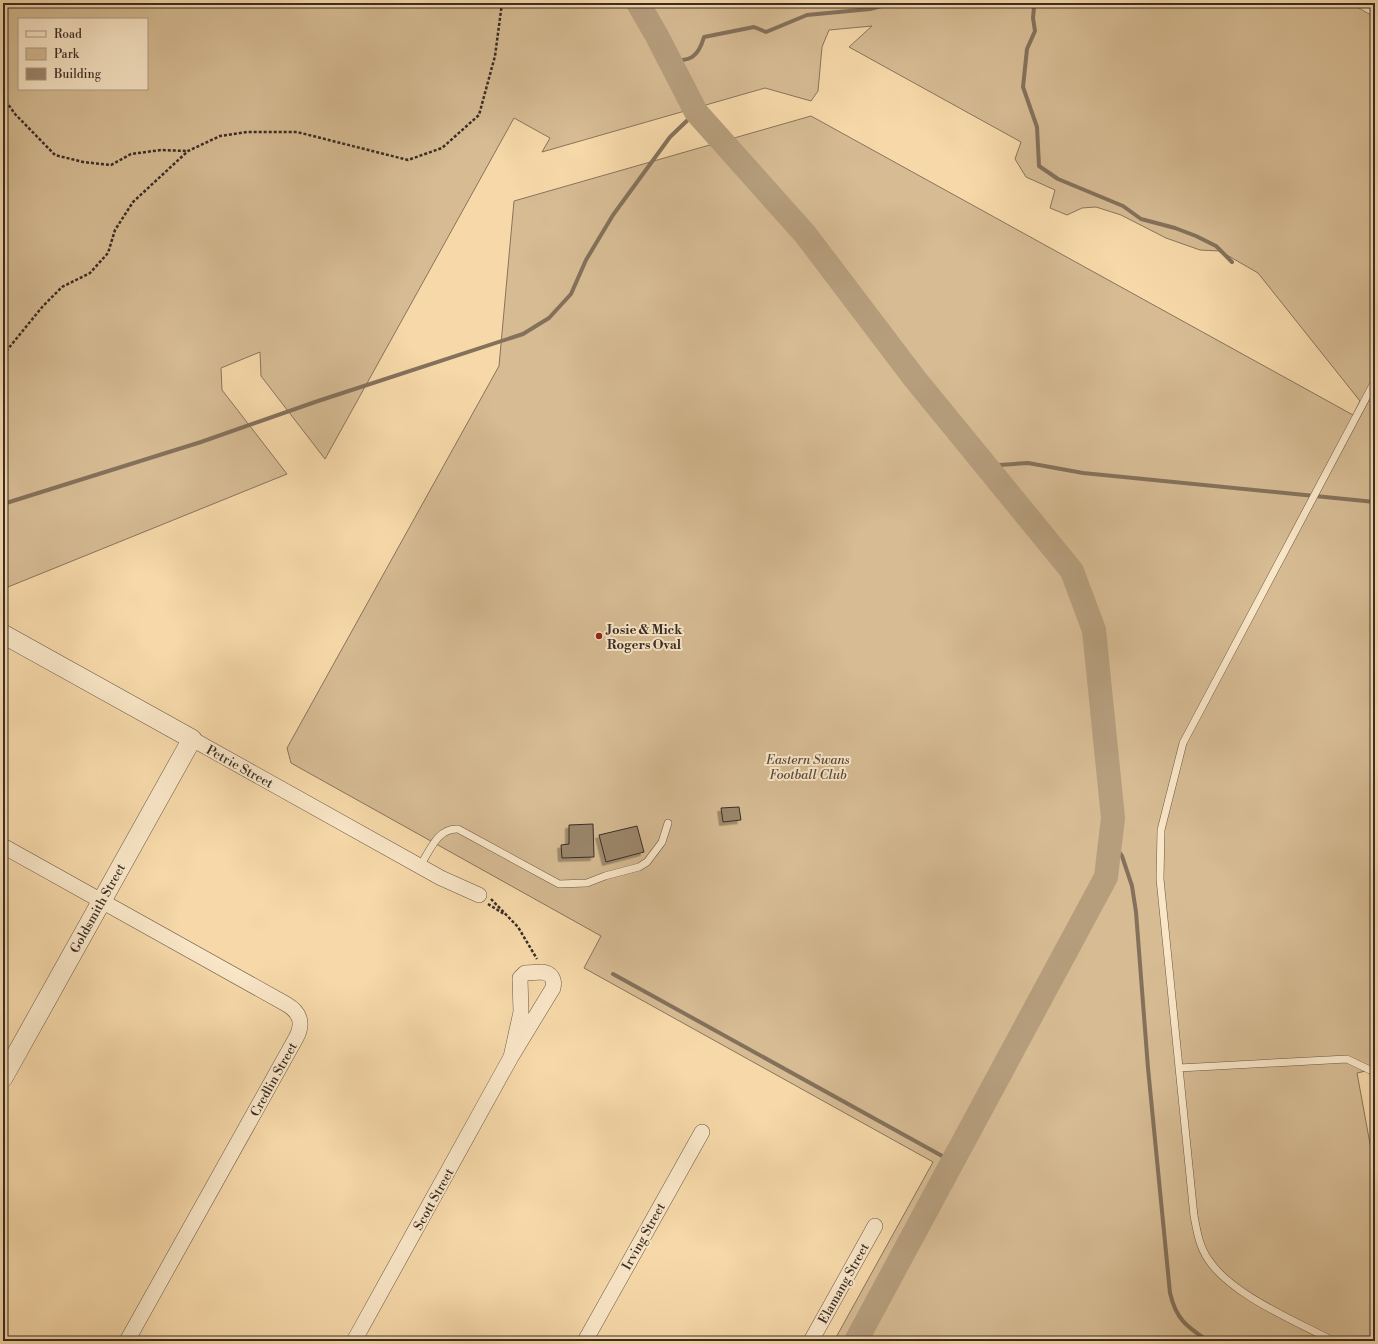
<svg xmlns="http://www.w3.org/2000/svg" width="1378" height="1344" font-family="'Libre Bodoni',serif">
<style>
.green{fill:#d6bb93;stroke:#88745d;fill-rule:evenodd}
.lines{fill:none;stroke-linecap:round;stroke-linejoin:round}
.stream{stroke:#84715b;stroke-width:4}
.river{stroke:#b69e7d;stroke-width:24}
.building{fill:#9b866b;stroke:#392d27;filter:url(#shadow)}
.service-casing{stroke:#685848;stroke-width:8}
.minor-casing{stroke:#685848;stroke-width:16}
.tertiary-casing{stroke:#685848;stroke-width:20}
.path{stroke:#392d27;stroke-width:2.5;stroke-dasharray:3 2;stroke-linecap:butt}
.service{stroke:#f9e6c7;stroke-width:7}
.minor{stroke:#f9e6c7;stroke-width:15}
.tertiary{stroke:#f9e6c7;stroke-width:19}
.poi-dot{fill:#8f2418;stroke:#f9e6c7;stroke-width:1.5}
.labels{text-anchor:middle;stroke-width:4;stroke-linejoin:round;paint-order:stroke}
.poi-label{font-size:13px;font-weight:bold;fill:#392d27;stroke:#f9e6c7;text-anchor:start}
.park-label{font-size:13px;font-style:italic;fill:#58493d;stroke:#f9e6c7}
.street-label{font-size:13px;fill:#392d27;stroke:#f9e6c7}
</style>
<defs>
<filter id="shadow"><feDropShadow dx="-3.5" dy="3.5" stdDeviation="0" flood-color="#0004"/></filter>
</defs>
<rect width="100%" height="100%" fill="#f6d8a9"/>
<filter id="stains"><feTurbulence type="fractalNoise" baseFrequency=".005" numOctaves="4"/><feColorMatrix values="0 0 0 0 .2 0 0 0 0 .09 0 0 0 0 .02 0 0 0 .5 -.17"/></filter>
<radialGradient id="worn" r=".72"><stop offset=".6" stop-color="#630" stop-opacity="0"/><stop offset="1" stop-color="#630" stop-opacity=".3"/></radialGradient>
<path class="green" d="M3,3H839L838,5L842,3H1375V1069L1357,1073L1375,1171V1341H834L933,1162L584,968L601,936L291,763L287,748L499,366L514,201L811,116L1353,415L1360,401L1258,273L1220,251L1200,250L1166,238L1121,215L1096,207L1082,208L1067,215L1050,208L1055,190L1026,177L1015,159L1021,142L849,47L872,26L829,30L822,47L818,91L811,101L765,88L542,152L550,138L514,118L325,459L261,376L260,352L221,368L222,390L287,474L3,589ZM19,19H147V89H19Z"/>
<g class="lines">
<path class="stream" d="M1029,3L1034,7L1033,18L1035,31L1027,49L1023,87L1037,127L1039,166L1058,179L1123,206L1141,219L1175,228L1196,236L1216,246L1232,262
M670,61C690,61 698,58 704,37L754,27L766,32L807,15L870,9L893,3
M985,466L1028,463L1083,473L1375,502
M3,504L201,442L318,401L523,334L549,318L571,294L586,260L613,215L670,137L696,112
M1110,840L1122,856L1132,886L1136,912L1148,1068L1170,1293C1176,1319 1186,1326 1208,1341
M613,974L953,1162"/>
<path class="river" d="M638,3L657,36L696,112L805,234L915,379L1072,571L1094,630L1113,818L1106,877L856,1341"/>
</g>
<path class="building" d="M739,807L741,820L723,822L721,808Z
M593,824L594,857L562,858L561,845L569,844V825Z
M637,826L644,852L606,862L599,835Z"/>
<g class="lines">
<defs>
<path id="service" d="M1358,3L1375,13
M420,866C430,851 437,828 458,829L559,884L587,883L605,876L639,867L647,862L662,842L668,823
M1179,1068L1347,1059L1370,1070
M1333,1341C1296,1321 1231,1295 1208,1259C1199,1246 1197,1231 1194,1216L1160,879L1161,830L1183,743L1375,381"/>
<path id="minor" d="M192,739L441,878L479,895
M3,846L286,1004C300,1012 304,1023 296,1038L127,1341
M542,972C551,973 555,979 553,988L511,1057L521,1012L520,978L525,973Z
M354,1341L511,1057
M585,1341L702,1132
M811,1341L875,1226"/>
<path id="tertiary" d="M3,634L192,739L3,1078"/>
</defs>
<use href="#service" class="service-casing"/>
<use href="#minor" class="minor-casing"/>
<use href="#tertiary" class="tertiary-casing"/>
<path class="path" d="M3,97L15,114L55,155L83,162L111,165L131,154L161,150L187,151
M3,355L43,306L62,287L90,273L108,253L115,230L133,202L188,151L220,136L247,132H297L408,160L442,148L479,115L495,56L502,3
M491,899L518,927L537,959
M488,904L504,914"/>
<use href="#service" class="service"/>
<use href="#minor" class="minor"/>
<use href="#tertiary" class="tertiary"/>
</g>
<circle class="poi-dot" cx="599" cy="636" r="4"/>
<g class="labels">
<g class="poi-label">
<text x="607" y="634">Josie &amp; Mick<tspan x="607" dy="15">Rogers Oval</tspan></text>
</g>
<g class="park-label">
<text x="808" y="764">Eastern Swans<tspan x="808" dy="15">Football Club</tspan></text>
</g>
<g class="street-label">
<text transform="translate(240 766) rotate(29)" y="5">Petrie Street</text>
<text transform="translate(97 908) rotate(-61)" y="5">Goldsmith Street</text>
<text transform="translate(273 1079) rotate(-61)" y="5">Credlin Street</text>
<text transform="translate(433 1199) rotate(-61)" y="5">Scott Street</text>
<text transform="translate(643 1236) rotate(-61)" y="5">Irving Street</text>
<text transform="translate(843 1283) rotate(-61)" y="5">Elamang Street</text>
</g>
</g>
<rect width="1378" height="1344" fill="none" stroke="#f6d8a9" stroke-width="16"/>
<rect x="4" y="4" width="1370" height="1336" fill="none" stroke="#392d27" stroke-width="2"/>
<rect x="8" y="8" width="1362" height="1328" fill="none" stroke="#392d27"/>
<rect x="18" y="18" width="130" height="72" fill="#f9e6c7" stroke="#ac9c87"/>
<rect x="26" y="31" width="20" height="6" fill="#f9e6c7" stroke="#ac9c87"/>
<text x="54" y="38" font-size="12" fill="#392d27">Road</text>
<rect x="26" y="48" width="20" height="12" fill="#d6bb93" stroke="#ac9c87"/>
<text x="54" y="58" font-size="12" fill="#392d27">Park</text>
<rect x="26" y="68" width="20" height="12" fill="#9b866b" stroke="#ac9c87"/>
<text x="54" y="78" font-size="12" fill="#392d27">Building</text>
<rect width="100%" height="100%" filter="url(#stains)"/>
<rect width="100%" height="100%" fill="url(#worn)"/>
</svg>
